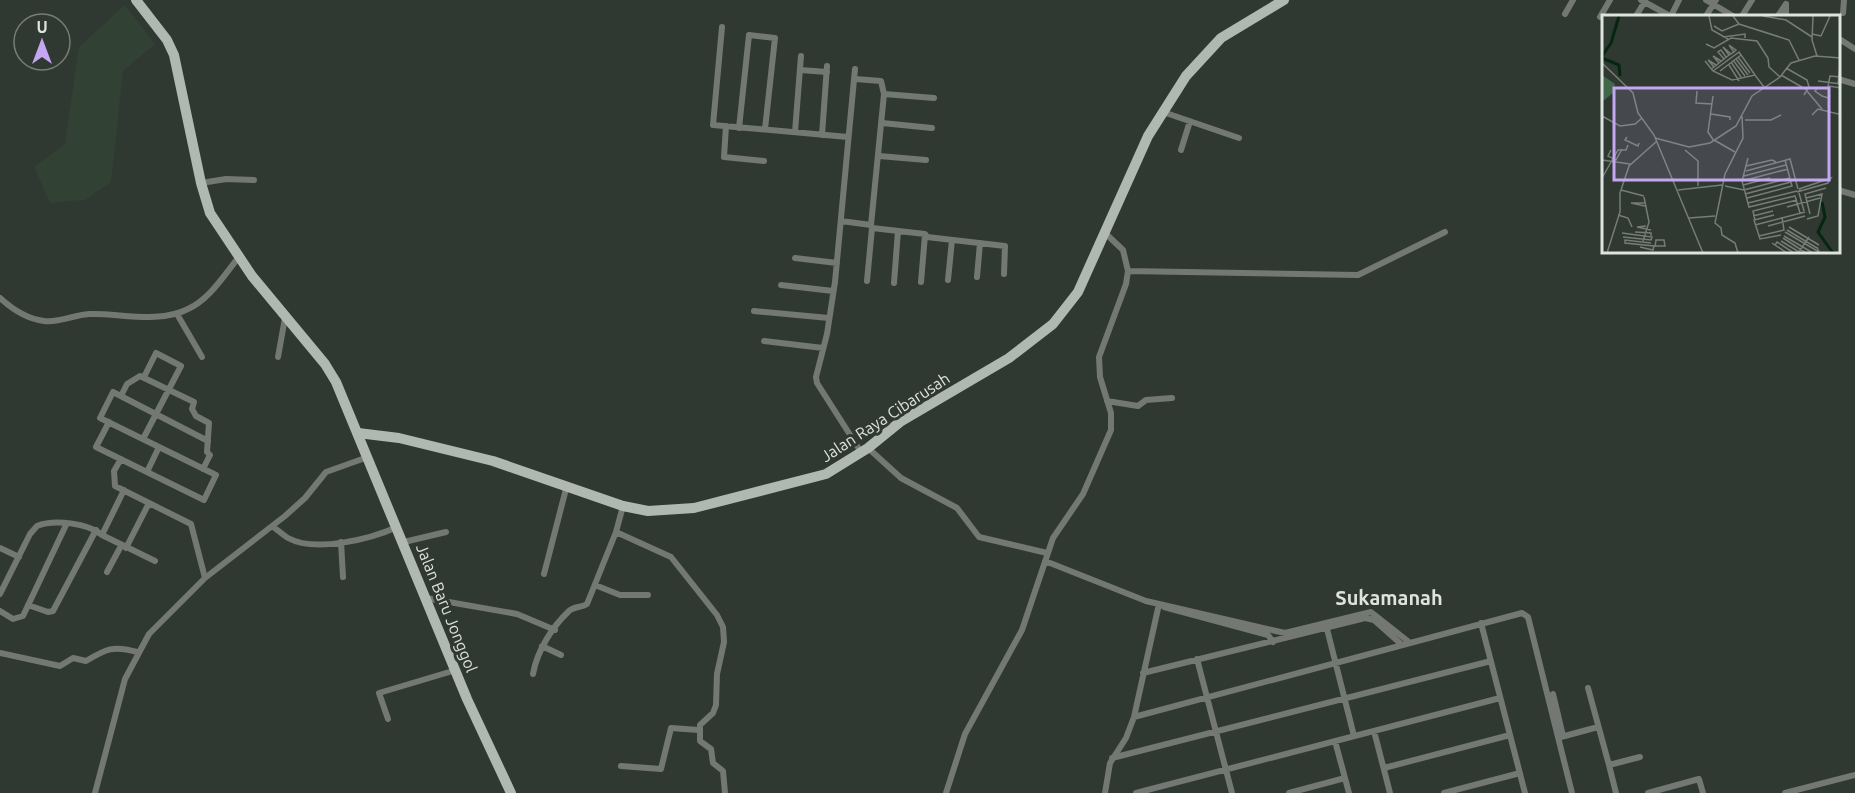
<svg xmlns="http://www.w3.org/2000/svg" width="1855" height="793" font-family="Ubuntu,sans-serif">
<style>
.built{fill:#314134}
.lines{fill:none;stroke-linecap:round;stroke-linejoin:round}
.minor{stroke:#737874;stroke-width:6}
.primary{stroke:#afb9b1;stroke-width:10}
.labels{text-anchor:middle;stroke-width:6;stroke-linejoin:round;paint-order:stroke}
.street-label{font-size:16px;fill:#dde3de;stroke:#2f3931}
.quarter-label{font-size:20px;font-weight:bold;fill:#dde3de;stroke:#2f3931}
.inset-river{fill:none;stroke:#052711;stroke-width:3}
.inset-road{fill:none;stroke:#757d76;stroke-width:1.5}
.view{fill:#c3a7f2;fill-opacity:0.15;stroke:#c3a7f2;stroke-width:3}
.inset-edge{fill:none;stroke:#dde3de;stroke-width:3}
</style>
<rect width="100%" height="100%" fill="#2f3931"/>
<path class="built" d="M125,5L155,44L123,71L111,182L85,200L50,203L34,167L65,144L79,47Z"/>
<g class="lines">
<path class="minor" d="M1641,0L1670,16
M1706,0L1733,16
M1786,4V16
M1843,13L1844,0
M1565,14L1573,0
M1636,16L1645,1
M1671,16L1679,0
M1706,16L1716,0
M1742,16L1752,0
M1778,16L1786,4
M1600,17L1610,0
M722,27L713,125L848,137
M1841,40L1855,49
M855,69L835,282L827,334L816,377L817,383L861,452
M800,70L827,72
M855,79L881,81L884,94L871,225
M1838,79L1855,84
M884,94L934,98
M1163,112L1239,138
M882,123L932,128
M726,126L724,157L764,161
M739,128L749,35L775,38L765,129
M795,132L801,56
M822,135L827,66
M1181,150L1190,121
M879,156L926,160
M201,183L226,179L254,180
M1838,190L1855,195
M841,221L871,225L872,228L925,234L927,237L1005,246L1004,274
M795,258L837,263
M1128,271L1358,275L1445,232
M977,277L980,243
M948,280L952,240
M867,281L872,228
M921,282L925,235
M894,283L898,231
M781,285L833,291
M0,298C12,309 27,319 44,321C60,323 73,315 89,314C120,313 159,324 188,309C210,299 224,275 239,257
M754,311L829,318
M177,314L202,357
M764,341L823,348
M278,357L285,318
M121,396L127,384L140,376L194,402L192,409L196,416L209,423L207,452L210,455L203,469
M1107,401L1138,406L1146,400L1172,398
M109,422L96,447L204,500L216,475L100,418L113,392L208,441
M143,439L181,366L156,353L144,377
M868,448L901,478L957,508L979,537L1047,553
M121,459L114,471L115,486L191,524L205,578
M147,472L159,447
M273,527C278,530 283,535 288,538C315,553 371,539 397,527
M616,532L671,557L717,615L723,627L724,642L717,674L716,705L713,713L700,725V741L711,749L713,763L723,771L725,793
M102,535L155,561
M341,542L343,577
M404,542L446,532
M0,548L19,557
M126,548L149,503
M1045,561L1146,601L1285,633L1371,612L1409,642
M107,572L121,546
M544,574L567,485
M595,585L620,595H648
M0,594L30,534L37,526C54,519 88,523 102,535L124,490
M426,598L517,614L555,630
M28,605L48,612L53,611L96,530
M1164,607L1268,635L1273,642
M0,611L13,619L23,616L66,525
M1481,623L1525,793
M1327,629L1354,736
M542,646L561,655
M0,653L60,666L73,658L86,661C106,649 113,645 137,652
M1197,659L1232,793
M1143,673L1365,618L1374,620L1401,644
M533,674C537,651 552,627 569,611C574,606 581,608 587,604L616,532L623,506
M1588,688L1609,765
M1553,694L1563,736
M1134,717L1522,613L1528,617L1572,793
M388,719L379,693L456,670
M1374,731L1390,793
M1561,737L1598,727
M1335,741L1349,793
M1112,758L1491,661
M621,766L661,769L671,728L699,730
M1384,768L1510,735
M95,793L125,679L149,634L205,578L285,516L305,498L326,472L368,457
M946,793L965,734L1022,630L1053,538L1083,494L1111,430V413L1100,377L1099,357L1126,284L1128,271L1123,250L1104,232
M1105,793L1110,763L1126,738L1134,717L1159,604
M1136,793L1500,698
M1289,793L1345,778
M1444,793L1520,773
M1616,793L1609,765L1640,757
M1648,793L1699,779L1703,793
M1785,793L1855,775"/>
<path class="primary" d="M136,0L167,40L174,55L201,183L210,213L252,276L325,364L336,382L467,699L511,793
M358,433L399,438L493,461L623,506L648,511L694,508L826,474L868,448L900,422L1009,358L1053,324L1078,292L1148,136L1186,76L1221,38L1284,0"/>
</g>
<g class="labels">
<g class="street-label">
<text transform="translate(885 417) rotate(-33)" y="6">Jalan Raya Cibarusah</text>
<text transform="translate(447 608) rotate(68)" y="6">Jalan Baru Jonggol</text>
</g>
<g class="quarter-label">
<text x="1389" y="605">Sukamanah</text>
</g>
</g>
<g transform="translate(1602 15)">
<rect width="238" height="238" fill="#2f3931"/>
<path d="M0,60L13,69L11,78L1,86Z" fill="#42674b"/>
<path class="inset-river" d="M0,41L9,28L17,1M0,43L17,50L18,61M220,187L223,202L216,217L231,238"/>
<path class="inset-road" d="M107,1L110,15L126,24M131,1L137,9L187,25L197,45M161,1L184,5L210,22M211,1L210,25L215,41M112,11L120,16L137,9M210,19L219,21L228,1M121,22L143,19V23M104,29L112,33L129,23L155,26L166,43L167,52L178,62M127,40L121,32L129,39M136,42L148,58M122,44L116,37L119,35L124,42M134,44L146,60M131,45L143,61M103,46L111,56L130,65L153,60L162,72M129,47L139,62M0,48L31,78L36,98L52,120L101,238M117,48L111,41L119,46M127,50L137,66M112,52L106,45L114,50M184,53L205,65L207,72L202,80M109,54L112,52L127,40L132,37L134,35L127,30L132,37M111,56L137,37L153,60M118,56L139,40M179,60L205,75M239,62L228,61L226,71L239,73M216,66L239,69M236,69L238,50M216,72L213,76L220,81L227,83L228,80M95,76L94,88L110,89M205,76L220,94M111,81L106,117L112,126M109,99L128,102V105M210,100L216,94L236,99L239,97M0,101L18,111L33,109L40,103M143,105H169L179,100M25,122L23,125L36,131L37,128M53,123L87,132L108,128L134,111L150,81L178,62L189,48L213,41L239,43M112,125L133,137M9,135L6,141L14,145L20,134M83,135L96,146V171M146,143L140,166L147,192L193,181L198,198M0,145L28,149M144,151L170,145L174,147M144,156L188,144L196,174M142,161L184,150M0,163L16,135H24L26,130M140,166L186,154M141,170L168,163M123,171L142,175L188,163M197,174L229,163L226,168L195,177L199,175M19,175L42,181M76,175L120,170M197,178L202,196M143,179L189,167M145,183L190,171L183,145M204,183L220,179L216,201L205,204M146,188L195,176M43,191L29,188H43M185,192L218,183M208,199L203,179L224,173M16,200L26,203L30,212M172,200L152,205L158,224L179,220M151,201L171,196M87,203L113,201M153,205L151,196L195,185M153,210L203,197M44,211L35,212L49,215M166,211L203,201M187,212L217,230M185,215L215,233M33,217L49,218V221M183,217L217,237L215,232M20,218L50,222L49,225L21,222M157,221L182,215L180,202M182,221L211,238M181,223L204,238M41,226L47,207L42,182M179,226L197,237L207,222M170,228L185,238M173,230L175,227L192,238M38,232L51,235L52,231L23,228V225L49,228M53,232L54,225H62L63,231H54M5,238L18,197V178L27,151L55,126M136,238L133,228L120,220L119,213L113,208L123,159L141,123L140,101"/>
<path class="view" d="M12,73H227V165H12Z"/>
<rect width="238" height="238" class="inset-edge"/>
</g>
<g transform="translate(42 42)"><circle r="28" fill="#2f3931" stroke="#757d76" stroke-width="1.5"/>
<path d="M0-4.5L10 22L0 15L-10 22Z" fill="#c3a7f2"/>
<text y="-9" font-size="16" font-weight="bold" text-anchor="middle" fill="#dde3de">U</text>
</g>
</svg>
